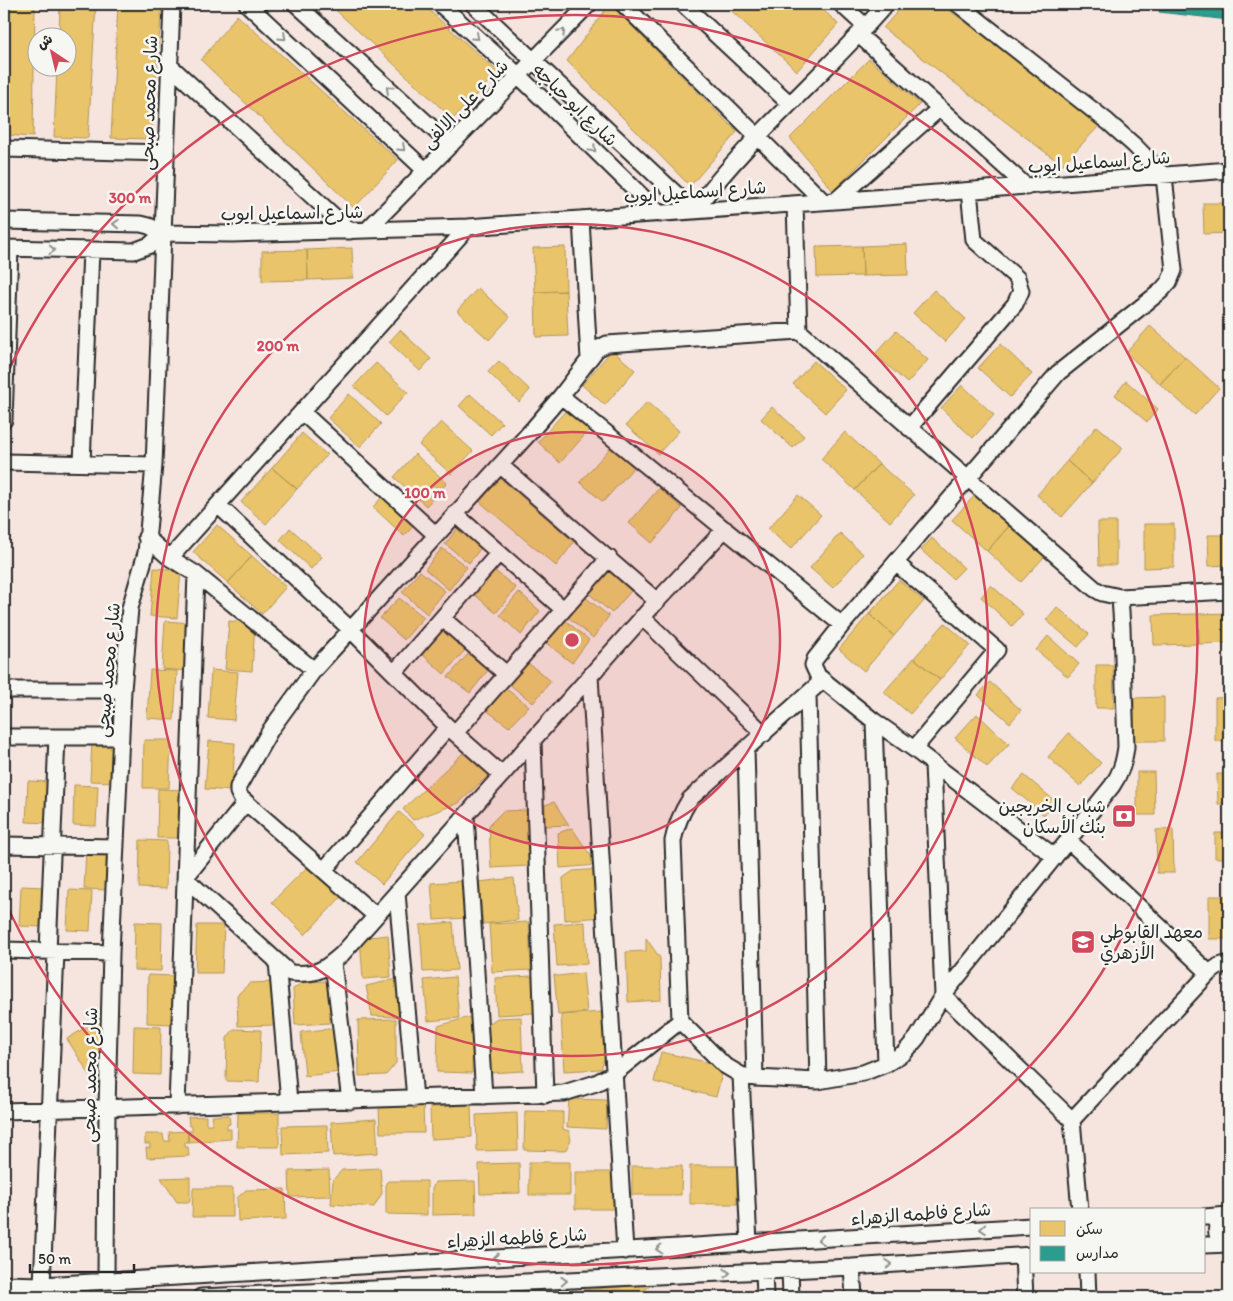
<svg xmlns="http://www.w3.org/2000/svg" width="1233" height="1301" font-family="Itim,'Playpen Sans Arabic',sans-serif">
<style>
.homes{fill:#e9c46a;stroke:#b09657}
.schools{fill:#2a9d8f;stroke:#2a7b71}
.lines{fill:none;stroke-linecap:round;stroke-linejoin:round}
.minor-casing{stroke:#2b2b2b;stroke-width:19}
.minor{stroke:#f6f6f2;stroke-width:15}
.oneway{stroke:#90908e}
.ring{fill:none;stroke:#d1495b;stroke-width:2.5}
.labels{text-anchor:middle;stroke-width:5;stroke-linejoin:round;paint-order:stroke}
.street-label{font-size:18px;fill:#2b2b2b;stroke:#f6f6f2}
.poi-label{font-size:18px;fill:#2b2b2b;stroke:#f6f6f2;text-anchor:end}
.centre{fill:#d1495b;stroke:#f6f6f2;stroke-width:2.5}
.ring-label{font-size:15px;text-anchor:middle;font-weight:bold;fill:#d1495b;stroke:#f6f6f2;stroke-width:5;stroke-linejoin:round;paint-order:stroke}
</style>
<rect width="100%" height="100%" fill="#f6e4df"/>
<filter id="ink" filterUnits="userSpaceOnUse"><feTurbulence type="fractalNoise" baseFrequency=".02" numOctaves="2"/><feDisplacementMap in="SourceGraphic" scale="10" xChannelSelector="R" yChannelSelector="G"/><feConvolveMatrix kernelMatrix="1 2 1 2 8 2 1 2 1" color-interpolation-filters="sRGB"/></filter>
<g filter="url(#ink)">
<path class="homes" d="M4,4H35L33,137L4,135Z
M60,4H96L88,138L54,137L57,68H68V38H59Z
M118,4H162L151,139L111,138Z
M329,4H422L498,72L453,119Z
M610,4L737,132L690,186L567,61Z
M724,4H817L838,24L797,71Z
M904,4H941L1101,124L1062,165L883,28Z
M237,15L398,160L354,208L201,60Z
M869,59L920,104L833,191L790,138Z
M1203,203H1229V233L1204,234Z
M907,244L908,275L863,276L862,246Z
M862,246L863,276L817,277L816,247Z
M565,247L566,291L535,292L533,248Z
M352,248L353,278L308,280L307,250Z
M307,250L308,280L262,281V251Z
M478,288L510,317L489,340L457,311Z
M934,290L966,319L945,342L913,313Z
M566,291L568,336L536,337L535,292Z
M1150,326L1185,357L1160,384L1126,353Z
M400,330L431,359L420,371L389,342Z
M896,331L928,360L907,383L875,354Z
M1000,344L1032,374L1010,397L978,368Z
M612,350L635,370L605,405L582,385Z
M1185,357L1219,388L1195,415L1160,384Z
M499,361L530,390L519,402L488,372Z
M814,361L846,390L825,413L793,384Z
M376,363L408,392L386,416L354,386Z
M1126,381L1158,409L1147,422L1115,395Z
M962,385L994,415L973,438L941,408Z
M349,394L381,424L360,447L328,418Z
M470,394L502,423L491,435L459,406Z
M647,402L679,431L658,454L626,425Z
M772,407L804,436L793,448L761,419Z
M568,408L591,428L560,463L538,442Z
M441,422L473,451L451,474L419,445Z
M1097,426L1123,448L1092,483L1067,461Z
M845,432L879,464L855,490L821,459Z
M302,433L327,455L297,489L272,468Z
M611,447L634,467L603,502L580,482Z
M415,454L447,483L426,506L394,477Z
M1067,461L1092,483L1062,517L1037,495Z
M879,464L914,495L890,522L855,490Z
M272,468L297,489L266,524L241,502Z
M500,478L574,542L556,566L480,502Z
M659,488L682,508L652,543L629,523Z
M977,493L1011,524L987,551L952,520Z
M384,495L415,525L404,536L373,507Z
M798,495L821,515L791,549L768,529Z
M1098,522H1116V565H1099Z
M461,524L484,544L469,563L445,544Z
M1011,524L1046,555L1021,582L987,551Z
M1144,524H1174V567L1144,568Z
M217,525L252,556L228,583L193,552Z
M290,528L322,557L311,569L280,540Z
M840,533L863,554L833,588L810,568Z
M1208,535H1229V565L1209,566Z
M932,538L964,568L953,579L921,550Z
M442,548L467,567L449,590L425,569Z
M252,556L286,587L262,614L228,583Z
M154,568L181,570L177,618L150,616Z
M494,570L516,588L496,613L474,594Z
M609,570L631,591L612,613L588,593Z
M420,571L445,591L427,614L402,592Z
M899,580L924,601L894,636L869,614Z
M991,585L1023,614L1012,626L981,597Z
M519,592L540,611L521,635L500,615Z
M585,597L609,616L593,638L568,617Z
M399,598L424,617L404,640L380,618Z
M1057,607L1089,634L1078,647L1046,620Z
M1229,613V643L1199,644L1198,614Z
M869,614L894,636L864,671L839,649Z
M1198,614L1199,644L1154,645L1153,615Z
M565,620L589,640L572,663L545,642Z
M165,621L192,623L188,671L162,669Z
M229,621L255,623L252,671L225,669Z
M945,623L970,645L940,680L914,658Z
M442,629L466,649L444,674L422,654Z
M1048,636L1079,664L1068,677L1036,650Z
M468,654L489,669L470,693L448,677Z
M914,658L940,680L910,714L884,692Z
M528,663L551,681L533,703L509,684Z
M1096,665H1113L1114,708H1096Z
M150,670L177,671L174,720L147,718Z
M211,670L238,672L234,720L208,718Z
M990,682L1021,710L1010,723L978,695Z
M505,688L529,706L509,727L486,710Z
M1164,697V741H1134V698Z
M1229,697V741H1215V698Z
M977,714L1009,744L987,767L955,738Z
M1069,733L1101,763L1080,786L1048,757Z
M144,740H171L169,788H143Z
M92,741L115,742L113,782L90,781Z
M209,741L235,743L232,791L205,789Z
M475,742L498,766L459,803L413,820L403,809Z
M1137,772H1154L1155,815H1137Z
M1217,774H1229V804H1218Z
M1024,775L1056,802L1044,815L1012,788Z
M28,781L51,782L49,823L26,822Z
M74,785L98,786L96,826L73,825Z
M158,789L185,790L184,838H157Z
M554,802L569,825L545,826V805Z
M527,810L529,866L491,868L489,825L503,811Z
M399,812L425,834L382,884L357,862Z
M572,828L597,865L560,868L558,833Z
M1173,829L1174,873H1157L1156,830Z
M1215,833H1229V858H1215Z
M140,840L167,841L166,889L139,888Z
M86,849L109,850L107,890L84,889Z
M310,864L342,896L305,935L272,902Z
M600,869L603,917L565,920L563,878L573,871Z
M514,878L518,920L483,924L479,882Z
M463,881L466,918L434,920L431,883Z
M21,886L44,887L42,927L19,926Z
M69,890L92,891L90,931L67,930Z
M1209,896H1229V939H1209Z
M135,922L162,923L161,971L134,970Z
M453,922L457,970L423,972L420,925Z
M529,922L531,970L492,972L489,924Z
M585,922L587,964L557,966L554,924Z
M197,925H224L222,973H195Z
M388,935L391,977L363,979L360,938Z
M646,938L660,958L661,1000L628,1002L626,952L646,951Z
M583,973L587,1012L558,1015L554,975L558,976Z
M148,975L175,976L174,1024L147,1023Z
M532,976L534,1013L497,1015L495,978Z
M455,977L459,1018L428,1021L424,980Z
M401,978L399,1017L372,1016L366,986Z
M329,981L330,1023L295,1025L293,989L303,982Z
M275,982L276,1025L238,1026L237,995L250,983Z
M603,1012L606,1053L601,1069L564,1071L561,1015Z
M104,1016L98,1088L67,1039Z
M473,1016L472,1073L437,1072L438,1026Z
M521,1017L523,1071L489,1073L487,1025L497,1018Z
M396,1019V1063L386,1075L359,1076L358,1020Z
M134,1026L161,1027L160,1075L133,1074Z
M335,1028L340,1072L305,1076L301,1032Z
M234,1029L261,1030L259,1082L226,1081L227,1038Z
M661,1052L724,1066L716,1097L654,1082Z
M569,1099L607,1100L606,1129L567,1127Z
M423,1105L424,1133H380L379,1106Z
M471,1105L472,1137L431,1139L430,1107Z
M525,1111L563,1112V1129L569,1131L571,1140L565,1151L524,1150Z
M238,1113H279V1147H237Z
M517,1113L518,1150L477,1151L476,1115Z
M229,1115L230,1124L227,1125V1129H231V1139L188,1142V1131H192V1126H189L188,1117L206,1116V1124H212V1116Z
M376,1119L378,1153L333,1156L331,1122Z
M327,1125L328,1153L283,1155L282,1126Z
M188,1131V1142H185V1147H188L189,1156L147,1158L146,1148H150V1144H145V1134H163L164,1141H170L169,1132Z
M529,1162H570V1195H529Z
M519,1163L520,1193L480,1194L479,1164Z
M632,1166H682L681,1195H632Z
M690,1166H737V1204H690Z
M380,1168L382,1193L374,1207L331,1204L333,1180L342,1170Z
M329,1170L330,1196L290,1197L289,1171Z
M575,1172H616L615,1209H575Z
M190,1177V1202H177L161,1178Z
M388,1181H427V1215L386,1214V1183Z
M475,1181L476,1214L432,1215V1189L435,1182Z
M193,1188H233V1217H192Z
M285,1189L286,1219L238,1221L237,1198L246,1190Z
M653,1284L634,1297H582V1290Z
M577,1290L578,1297H543V1296Z
M466,1295L501,1296V1297H466Z"/>
<path class="schools" d="M1160,4H1229V20L1159,12Z"/>
<g class="lines">
<defs>
<path id="minor" d="M247,4L426,171
M296,4L451,145
M440,4L519,76L660,214
M473,4L694,211C750,135 825,75 886,4
M623,4L824,202
M683,4L790,104
M841,4L866,27
M958,4L1108,122L1135,146L1164,176L1174,270L1169,282L1161,291L1058,373L842,625L815,659L813,665L818,676L874,721L914,749L1055,857
M859,35L1027,187
M169,65L350,231
M4,149L166,153
M835,201L940,108
M795,204L799,331
M581,219L589,359
M4,221L141,224L149,226L163,233
M367,230L589,4
M163,233L232,234L468,227L835,201L1229,170
M4,248L134,251L150,245L163,233
M561,396L842,625
M302,412L436,535
M4,420L10,248
M909,428L1015,304L1021,291L1017,278L974,240L969,191
M4,462L154,465
M82,463L91,251
M500,465L657,601
M218,505L350,629L448,727L502,775
M455,514L563,609
M146,537L170,558L196,574L314,670
M170,558L468,227
M896,563L997,650L914,749
M642,617L764,734
M442,618L506,674
M394,673L499,553
M590,676L625,1251
M823,680L690,799C681,813 676,825 673,841L680,1021L724,1065L741,1075L755,1078L818,1081L863,1073L886,1064L904,1053L917,1038L943,995L1112,786C1121,773 1124,762 1126,747L1122,627L1120,597
M4,690H123
M808,695L818,1081
M874,721L886,1064
M455,733L609,558
M4,737H121
M533,740L545,1095
M746,749L755,1078
M933,764L943,995L1072,1120
M246,802L185,878L290,973C316,975 323,971 342,954L657,601L725,529
M466,816L484,1096
M1068,840L1209,973
M4,845L116,847
M324,870L448,727
M397,893L415,1099
M376,916L241,798L238,792V787L271,729L314,670L532,430L561,396L597,349L607,344L799,331L1095,589L1102,593L1120,597L1229,591
M4,950L111,953
M48,951L57,737
M277,961L289,1102
M333,963L350,1101
M741,1075L749,1244
M177,1106L196,574
M4,1111L564,1093L596,1083L615,1073L680,1021
M1080,1210L1072,1120L1209,973L1219,966L1229,963
M1204,1217L1228,1215
M1223,1244C1214,1234 1215,1225 1223,1216
M1204,1245L1229,1244
M1023,1256L1025,1297
M852,1267L854,1297
M790,1269L791,1297
M764,1271L765,1297
M1087,1272L1088,1297
M106,1281L107,1108L111,953L123,690L130,608L146,553L154,465L172,4
M4,1284L42,1285L1032,1226
M42,1285L56,952
M201,1297L852,1267L1032,1255"/>
</defs>
<use href="#minor" class="minor-casing"/>
<use href="#minor" class="minor"/>
</g>
<defs><path id="oneway-chevron" d="M-2-3.5L2.5 0L-2 3.5" fill="none" stroke-width="1.6" stroke-linecap="round" stroke-linejoin="round" transform="scale(1.25)"/></defs>
<g class="oneway">
<use href="#oneway-chevron" transform="translate(562 32) rotate(-46)"/>
<use href="#oneway-chevron" transform="translate(283 37) rotate(43)"/>
<use href="#oneway-chevron" transform="translate(476 37) rotate(42)"/>
<use href="#oneway-chevron" transform="translate(389 89) rotate(-138)"/>
<use href="#oneway-chevron" transform="translate(402 148) rotate(43)"/>
<use href="#oneway-chevron" transform="translate(593 149) rotate(44)"/>
<use href="#oneway-chevron" transform="translate(116 224) rotate(-178)"/>
<use href="#oneway-chevron" transform="translate(52 250) rotate(2)"/>
<use href="#oneway-chevron" transform="translate(983 1229) rotate(176)"/>
<use href="#oneway-chevron" transform="translate(821 1240) rotate(176)"/>
<use href="#oneway-chevron" transform="translate(659 1249) rotate(177)"/>
<use href="#oneway-chevron" transform="translate(496 1258) rotate(177)"/>
<use href="#oneway-chevron" transform="translate(889 1264) rotate(-4)"/>
<use href="#oneway-chevron" transform="translate(727 1273) rotate(-3)"/>
<use href="#oneway-chevron" transform="translate(564 1281) rotate(-3)"/>
</g>
</g>
<circle cx="572" cy="640" r="208" fill="#d1495b" fill-opacity=".12"/>
<g class="ring">
<circle cx="572" cy="640" r="208"/>
<circle cx="572" cy="640" r="416"/>
<path d="M6 376A625 625 0 1 1 6 904"/>
</g>
<defs>
<symbol id="bank-square" viewBox="-11 -11 22 22"><rect x="-9" y="-9" width="18" height="18" rx="4" fill="#d1495b" stroke="#f6f6f2"/><path d="M-6-4H6V4H-6ZM0-2.3a2.3 2.3 0 1 0 0 4.6a2.3 2.3 0 1 0 0-4.6Z" fill="#fff"/></symbol>
<symbol id="school-square" viewBox="-11 -11 22 22"><rect x="-9" y="-9" width="18" height="18" rx="4" fill="#d1495b" stroke="#f6f6f2"/><path d="M0-5L7-2L0 1L-7-2ZM-4 1L0 2.5L4 1V4Q0 6-4 4Z" fill="#fff"/></symbol>
</defs>
<g fill-rule="evenodd">
<use href="#bank-square" x="1110" y="802" width="28" height="28"/>
<use href="#school-square" x="1069" y="928" width="28" height="28"/>
</g>
<g class="labels">
<g class="street-label">
<text transform="translate(149 103) rotate(-88)" y="6">شارع محمد صبحى</text>
<text transform="translate(465 104) rotate(-46)" y="6">شارع على الالفى</text>
<text transform="translate(575 105) rotate(44)" y="6">شارع ابو حباجه</text>
<text transform="translate(1099 162) rotate(-4)" y="6">شارع اسماعيل ايوب</text>
<text transform="translate(695 192) rotate(-4)" y="6">شارع اسماعيل ايوب</text>
<text transform="translate(292 213) rotate(-1)" y="6">شارع اسماعيل ايوب</text>
<text transform="translate(108 670) rotate(-85)" y="6">شارع محمد صبحى</text>
<text transform="translate(90 1075) rotate(-89)" y="6">شارع محمد صبحى</text>
<text transform="translate(921 1214) rotate(-4)" y="6">شارع فاطمه الزهراء</text>
<text transform="translate(517 1238) rotate(-3)" y="6">شارع فاطمه الزهراء</text>
</g>
<g class="poi-label">
<text x="1106" y="812">شباب الخريجين<tspan x="1106" dy="21">بنك الأسكان</tspan></text>
<text x="1100" y="938" text-anchor="start">معهد القابوطي<tspan x="1100" dy="21">الأزهري</tspan></text>
</g>
</g>
<circle cx="572" cy="640" r="8" class="centre"/>
<g class="ring-label">
<text x="130" y="203">300 m</text>
<text x="278" y="351">200 m</text>
<text x="425" y="498">100 m</text>
</g>
<rect width="1233" height="1301" fill="none" stroke="#f6f6f2" stroke-width="20"/>
<rect x="10" y="10" width="1213" height="1281" fill="none" stroke="#2b2b2b" stroke-width="2" filter="url(#ink)"/>
<rect x="1030" y="1208" width="175" height="65" fill="#f6f6f2" stroke="#a5a5a2"/>
<rect x="1040" y="1221" width="25" height="15" fill="#e9c46a" stroke="#a5a5a2"/>
<text x="1076" y="1234" font-size="15" fill="#2b2b2b">سكن</text>
<rect x="1040" y="1246" width="25" height="15" fill="#2a9d8f" stroke="#a5a5a2"/>
<text x="1076" y="1258" font-size="15" fill="#2b2b2b">مدارس</text>
<g transform="translate(52 52) rotate(325)"><circle r="24" fill="#f6f6f2" stroke="#a5a5a2"/>
<path d="M0-4L9 19L0 12L-9 19Z" fill="#d1495b"/>
<text y="-8" font-size="14" font-weight="bold" text-anchor="middle" fill="#2b2b2b">ش</text>
</g>
<path d="M30 1264v8h104v-8" fill="none" stroke="#2b2b2b" stroke-width="2.5"/>
<text x="38" y="1264" font-size="15" fill="#2b2b2b" stroke="#f6f6f2" stroke-width="4" paint-order="stroke">50 m</text>
</svg>
